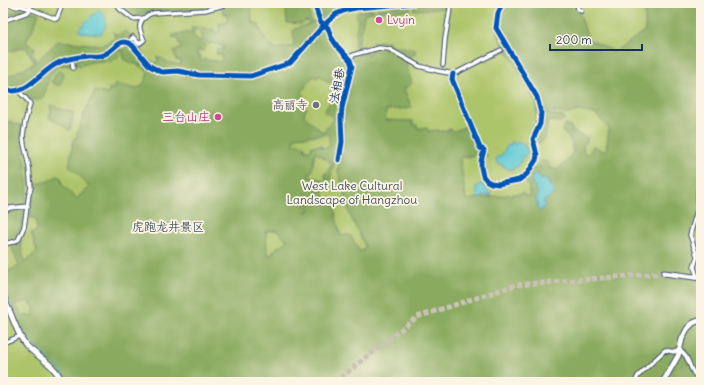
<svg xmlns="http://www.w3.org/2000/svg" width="704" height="385" font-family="Delius,'LXGW WenKai TC',sans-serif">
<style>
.green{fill:#adc56b;stroke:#647a64}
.forest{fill:#8aaa5f;stroke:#526c5e;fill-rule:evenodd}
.water{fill:#5dc9d4;stroke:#3c7c99}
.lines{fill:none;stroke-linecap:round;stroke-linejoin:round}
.stream{stroke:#5dc9d4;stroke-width:1}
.secondary-tunnel{stroke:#cbc3b9;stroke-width:5;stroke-dasharray:5 2.5;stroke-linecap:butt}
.street-casing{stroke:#3c4b6f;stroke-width:5.5}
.secondary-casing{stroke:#3c4b6f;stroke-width:7}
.street{stroke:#fff;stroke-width:3.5}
.secondary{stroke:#fff;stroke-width:5}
.cycleway-casing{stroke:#fcf5e5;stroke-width:8}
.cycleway{stroke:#0057b8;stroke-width:5}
.hotel-dot{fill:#d1479c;stroke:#fcf5e5;stroke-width:1.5}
.worship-dot{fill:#6b7280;stroke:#fcf5e5;stroke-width:1.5}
.labels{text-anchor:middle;stroke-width:3.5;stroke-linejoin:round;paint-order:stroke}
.hotel-label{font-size:12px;fill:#b23c85;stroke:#fcf5e5;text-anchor:start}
.street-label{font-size:12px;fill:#1b2f5e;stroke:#fcf5e5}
.worship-label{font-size:12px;fill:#5b616d;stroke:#fcf5e5;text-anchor:end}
.park-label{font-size:12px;fill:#405461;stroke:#fcf5e5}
</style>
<rect width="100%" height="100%" fill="#fcf5e5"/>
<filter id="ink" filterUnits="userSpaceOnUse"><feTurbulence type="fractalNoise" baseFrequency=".025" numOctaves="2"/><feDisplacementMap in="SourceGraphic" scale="8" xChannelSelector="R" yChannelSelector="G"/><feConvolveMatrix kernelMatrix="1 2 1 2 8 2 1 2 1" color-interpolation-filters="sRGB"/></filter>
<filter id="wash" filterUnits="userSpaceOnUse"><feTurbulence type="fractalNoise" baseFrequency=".012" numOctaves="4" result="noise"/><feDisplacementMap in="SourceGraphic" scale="16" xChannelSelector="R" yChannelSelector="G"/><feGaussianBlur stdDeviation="0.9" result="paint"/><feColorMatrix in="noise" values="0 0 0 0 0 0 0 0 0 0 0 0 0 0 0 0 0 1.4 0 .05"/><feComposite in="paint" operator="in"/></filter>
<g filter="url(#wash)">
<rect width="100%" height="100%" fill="#f7e8d0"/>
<path class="green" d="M3,3H701V382H3Z"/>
<path class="forest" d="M117,3L120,5C129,3 133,7 143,3H226L205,9L151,12L136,15L132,21L115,7Z
M238,3H251L252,22L258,24L265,40L275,49L294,46L293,30L316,21L326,30L329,39L348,61L347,70L338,127L340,140L329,183L327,182L324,173L326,174L332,163L315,152L312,171L310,173L309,177L323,180L325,184L326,189L324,192L305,194L306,211H309L307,197L315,196L324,195L325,201L333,203L340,235H350L360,252L366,248L350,215L338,170L343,143V127L346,104L354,65L350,59L360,55L354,48L358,19L356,14L358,11L374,9V12L366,13L364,16L358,44L359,49L365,52L366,54H369L373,42L389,41L390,45L415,49V54L411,57L400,52L397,56L408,62L406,66L412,83L404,89L412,108L386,110L385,120L413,121V125H417V128H427L428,131L439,130L440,132L451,129L453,132L466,126L475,147L486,154L488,156L484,159H479L475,155L460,158L466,200L523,193L526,197L530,195L528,186L525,179V175L536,167L541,160L548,162L549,168L557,170L567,161L573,152C571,141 571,138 562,131L565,124L572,128L571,131L588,138L587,142L583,144L584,154L590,153L593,146L598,148L602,151H606L609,129L596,114L578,111L567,114L548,111L547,114L564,117L565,119L560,122L547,121V127L545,139L539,144C535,141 534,135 531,131L537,119L536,103L514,61L504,47L497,32L499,10L504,3H576L588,39L615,52L645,31V3H701V382H67L59,369L29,341L19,325L12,307V304C4,295 3,283 3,272L4,273L19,266L11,245L21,240V247L25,263L37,251L31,233L37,231L36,219L30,217L34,183C44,184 49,181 57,176L61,178L62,184L76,199L89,187L76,171L72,169L69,166L74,138H76L83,116L95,91L108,94L110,88L113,89L115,84L137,89L143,85L148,73L143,67L125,60L123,55V50L129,45L149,68L161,75L166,74L161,70L151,65L131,42L133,40L148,60L156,63L158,61L157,57H158L167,62L180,65L181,61L176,60L174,51L181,48L177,37L173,38V35L192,32L191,28L196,27L197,29L192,34L197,39L206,45V47L204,49V51L198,50L197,55L201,56L200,59L203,61L204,59L221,62L222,55L216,54L217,49L223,50V46L211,43L209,44L202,40L203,38L199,29L201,27L208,30L214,29V33L220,32L219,24L228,22L227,14L223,13L222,7ZM319,75L329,83L331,81L339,86L335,93V94L324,112L335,118L324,131H321L305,117L304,113L307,108L299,101L304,96L301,93L313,76L317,78ZM328,134L329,135L330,147L322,148L321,145L312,146L310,150H305V146L302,144H293L295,137ZM276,230L287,240L281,247L278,246L271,255L267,254L266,231ZM28,301L34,306V314L30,317L28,315L23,317L15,304Z
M276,3H307L311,22L304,21L302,24L287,23L286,7L277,6Z
M316,3H388L341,8L331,14L324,21L321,20Z
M436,3H448V8L414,10V5Z
M3,4L7,6L11,13L23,9L24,11L3,19Z
M410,5V10L377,11V9Z
M32,11L39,14L31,33H30L26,43L35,47L32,55L36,58L34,62L26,47L10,51H5L4,54L3,55V22Z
M112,31L115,34L119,35L126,31L131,36L128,40L123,39L118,41L101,53L68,56L56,60L43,70L10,88L3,85V76L4,78L35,63L58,41L100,45L107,43L116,37Z
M119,49H122C115,66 107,60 93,62C88,62 85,65 80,66L76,64V60L82,58L106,57Z
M70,62V65L58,66C54,71 50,75 48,80C46,87 46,96 39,100H31L20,91L55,66Z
M58,71H61L64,75L61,83L59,86L51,82Z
M50,105L74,113L70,130H68C63,124 55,122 49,118L51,110Z
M10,120L13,124L22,125L21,139L26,165L28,186L21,229C16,239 13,239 3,242V129L6,130Z"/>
<path class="water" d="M98,10H99L106,17L105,28L102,31V33L100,34L80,32L79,29Z
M512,141L515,144L519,142L524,144L528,153L521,159L519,166L510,170L500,164L497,163L496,158L502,155L507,146L511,145Z
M538,174L542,180L546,179L549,185L553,188V194L544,201L545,205L541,211L538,209L537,205L538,204L536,200C539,195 537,187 532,184L531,181L533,175Z
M481,184L485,187L492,197L485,195L479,199C475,196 477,191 476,187Z"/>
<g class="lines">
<path class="stream" d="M3,280L6,287L7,298L12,309
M22,334L37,348L57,364L68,382"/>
</g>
</g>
<g filter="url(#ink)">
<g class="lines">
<path class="secondary-tunnel" d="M335,382L417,317L516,285L664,273"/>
<defs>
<path id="street" d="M5,3L17,7L20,6L28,8L34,3
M116,3L120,9L133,19L144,18C137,25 140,31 144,40L139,44L133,37L129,42
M577,3L578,9L581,11
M28,8L56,19L57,18L63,3
M144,18L148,15L153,13L205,10L232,3
M3,21L28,12L31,9
M324,25C330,30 329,33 332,39C338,49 348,55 352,66L342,108L341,119L342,142L339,160
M72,58L73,68
M347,58L356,54L379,48L389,49L419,66L438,71L454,74L501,50
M443,65L445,39L451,3
M453,74L452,79L480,148L484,150L481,161V167L483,176L487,181L491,183L498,184L519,180L527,174L536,160L537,155L533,139L540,124L541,113L537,97L496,28L498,13L503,3
M3,212L10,208L28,206
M3,244L13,242L18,240L24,227L29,194L31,188L29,167L24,144L23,136L25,122L30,104C27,98 21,95 18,90
M697,277L694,267L697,256L690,235L698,207V192L701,170
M3,343L20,336
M635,382L638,376L665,350L674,352L679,350C688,355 688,363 693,372C695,375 698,379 701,382"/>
<path id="secondary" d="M314,3L320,21L324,25
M3,88C6,89 9,90 12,91C30,91 43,70 58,63C67,58 78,57 88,56C93,56 99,57 103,55C109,53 113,48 118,44C123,41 127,41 132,45L150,66L159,71L162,72L178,71L199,75L251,76L290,63L324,25L336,14L346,10L356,8L414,3
M664,273L701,278
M3,295C5,301 7,306 10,312C15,324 18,335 26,345C38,358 55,364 62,382
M663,382L678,356L682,339L687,329L693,323L701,320"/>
</defs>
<use href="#street" class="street-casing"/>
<use href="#secondary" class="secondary-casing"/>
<use href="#street" class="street"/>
<use href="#secondary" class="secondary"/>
<defs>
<path id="cycleway" d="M314,3L320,21L328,28L331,37L337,46L350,60L352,66L342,108L341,119L342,142L339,160
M453,74L452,79L480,148L484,150L481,161V167L483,176L487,181L491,183L498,184L519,180L527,174L536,160L537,155L533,139L540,124L541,113L537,97L496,28L498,13L503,3
M3,88C6,89 9,90 12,91C30,91 43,70 58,63C67,58 78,57 88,56C93,56 99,57 103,55C109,53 113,48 118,44C123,41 127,41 132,45L150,66L159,71L162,72L178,71L199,75L251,76L290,63L324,25L336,14L346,10L356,8L414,3"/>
</defs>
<use href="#cycleway" class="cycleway-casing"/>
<use href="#cycleway" class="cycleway"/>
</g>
</g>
<g class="hotel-dot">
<circle cx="379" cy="20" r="4"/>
<circle cx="218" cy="117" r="4"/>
</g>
<circle class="worship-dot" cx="316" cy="105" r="4"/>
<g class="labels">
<g class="hotel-label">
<text x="387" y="24">Lvyin</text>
<text x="210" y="121" text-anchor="end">三台山庄</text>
</g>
<g class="street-label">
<text transform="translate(337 86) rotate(-79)" y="4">法相巷</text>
</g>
<g class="worship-label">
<text x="308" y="109">高丽寺</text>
</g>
<g class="park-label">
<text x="352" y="190">West Lake Cultural<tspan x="352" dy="14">Landscape of Hangzhou</tspan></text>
<text x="168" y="231">虎跑龙井景区</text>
</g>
</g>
<rect width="704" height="385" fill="none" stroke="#fcf5e5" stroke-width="16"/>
<path d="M550 44v6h92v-6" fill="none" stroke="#1b2f5e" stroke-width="2"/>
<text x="556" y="44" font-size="12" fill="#1b2f5e" stroke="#fcf5e5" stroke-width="3" paint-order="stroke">200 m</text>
</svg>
